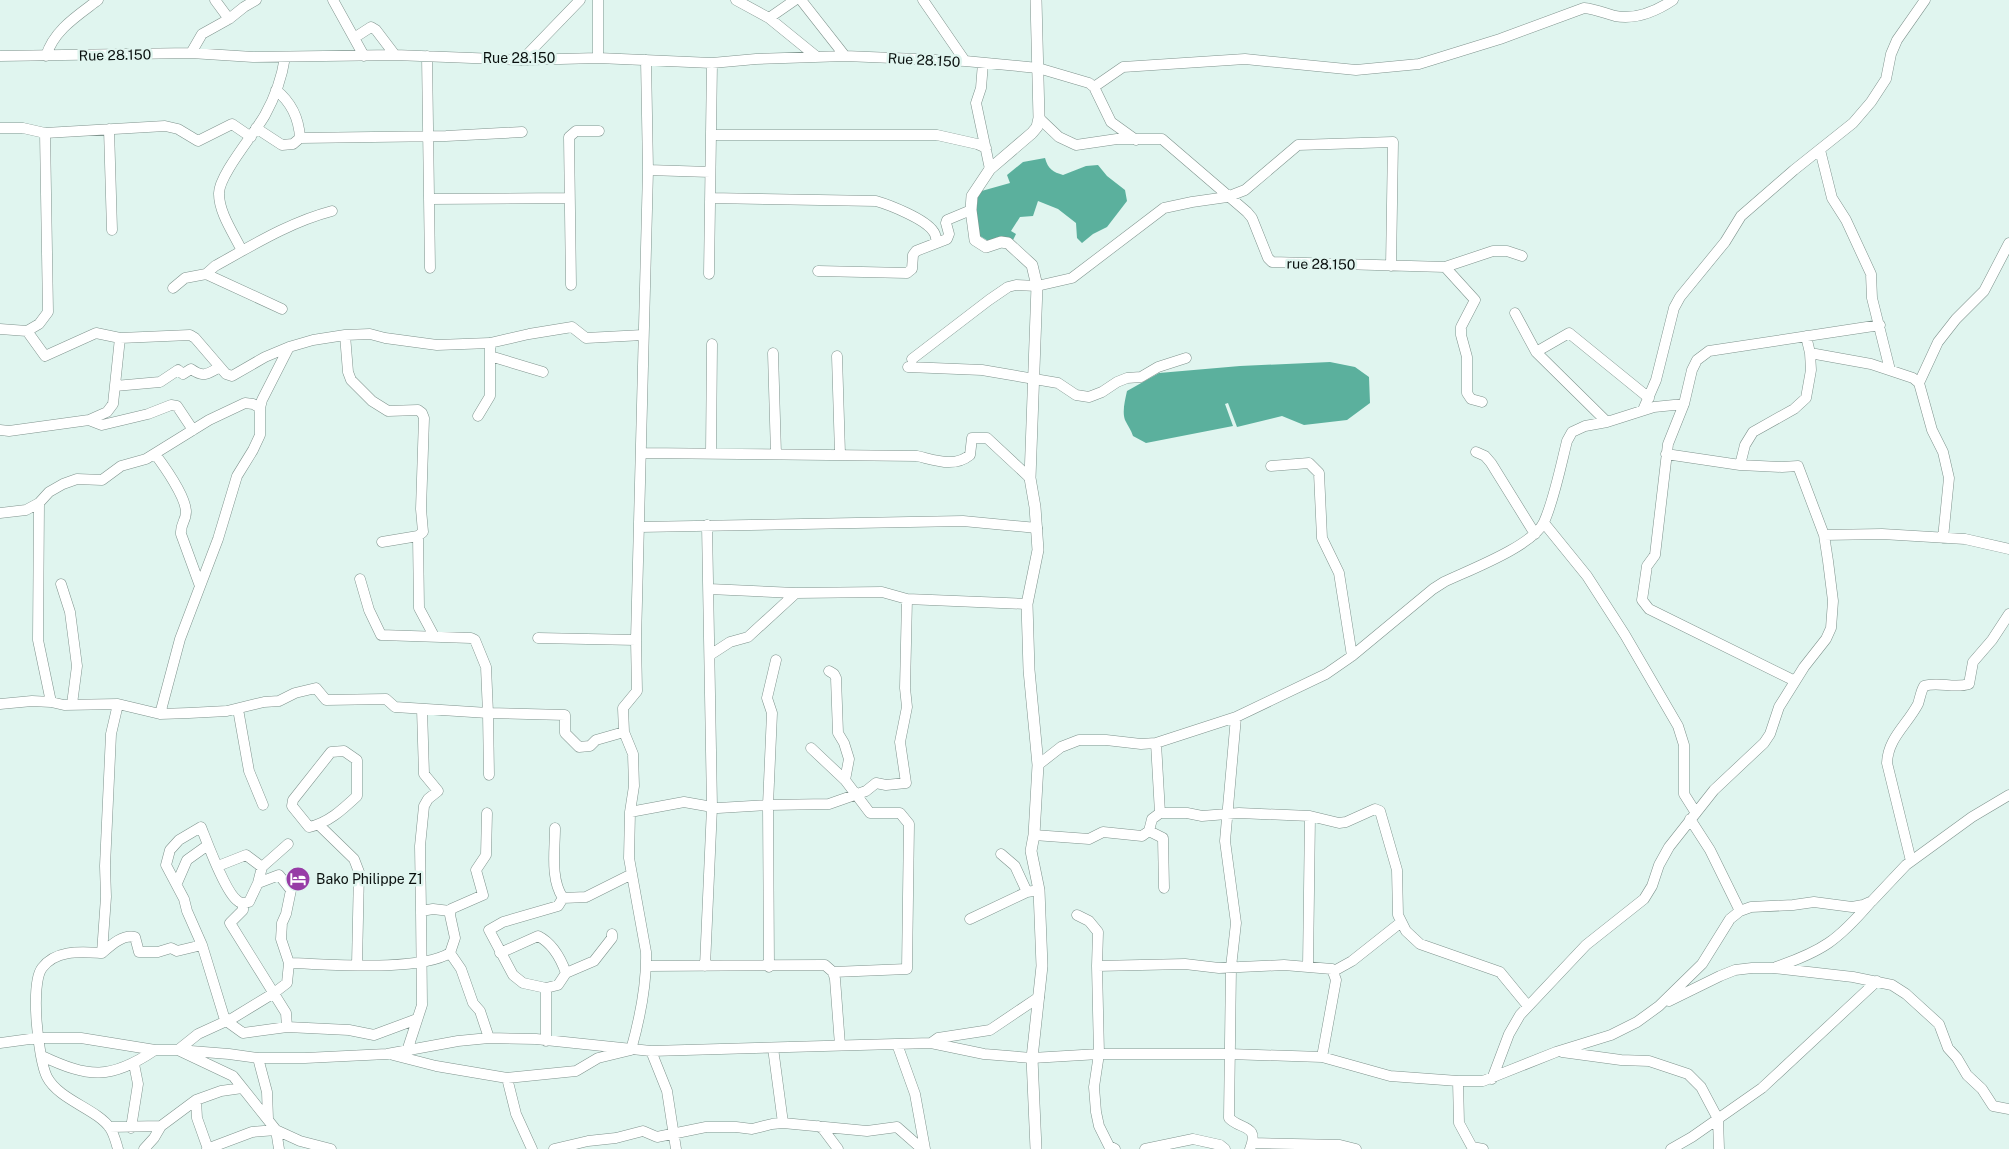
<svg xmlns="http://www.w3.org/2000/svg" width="2009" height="1149" font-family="'Public Sans',sans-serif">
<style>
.water{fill:#5bb09d}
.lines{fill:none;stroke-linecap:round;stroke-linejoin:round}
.minor-casing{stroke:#7f938d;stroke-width:11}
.tertiary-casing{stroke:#7f938d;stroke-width:12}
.minor{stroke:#fff;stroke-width:10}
.tertiary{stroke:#fff;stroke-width:11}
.labels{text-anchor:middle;stroke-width:5;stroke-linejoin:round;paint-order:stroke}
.street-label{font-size:14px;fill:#09100e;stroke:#e0f5ef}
.poi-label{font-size:14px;fill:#09100e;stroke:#e0f5ef;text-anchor:start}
</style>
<rect width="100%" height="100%" fill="#e0f5ef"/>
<path class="water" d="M1045,158C1048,169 1053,172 1063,175L1086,166L1098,165L1107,176L1125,190L1127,201L1107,227L1093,234L1082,243L1077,238L1076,223L1058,209L1038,201L1033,216L1020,217L1011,231L1016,234L1013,240L997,237L990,242L975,233L978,192L1010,183L1007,175L1023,162Z
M1330,362L1355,367L1369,377L1370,403L1347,420L1304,425L1282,416L1237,427L1228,403L1225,404L1233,426L1146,443L1133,436C1131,430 1128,426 1125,420C1122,412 1125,400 1127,391L1159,373L1240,366Z"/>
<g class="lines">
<defs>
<path id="minor" d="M215,0L229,19
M333,0L364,56
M736,0L769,18
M795,0L769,18L817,57
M801,0L845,56
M923,0L965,61
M354,38L371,27L376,30L395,55
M191,53L202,34L229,19L244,7L256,0
M0,56L191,53L253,57L395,55L522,60L598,58L712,63L756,59L845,56L965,61L1038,68L1089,83L1094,87L1111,122L1136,140
M46,56C54,30 77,16 98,0
M427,56L430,268
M598,58V0
M522,60L580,0
M983,63L981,88L976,103L990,169
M1094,87L1123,67L1245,59L1356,70L1419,64L1500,39L1584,8C1595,9 1604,13 1615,16C1636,20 1655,12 1673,0
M1039,118L1059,137L1076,145L1117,139H1162L1247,212L1252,218L1268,258L1272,262L1445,267L1493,251H1507L1522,256
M0,128H23L45,133L165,126L178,129L198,141L232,124L251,137
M256,128L282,145L293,144L300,138C299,119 291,102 276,90
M109,129L112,230
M711,135H937L977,144L986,148
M300,138L446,136L522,132
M1820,150L1832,198L1846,220L1871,274L1872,298L1890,370
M648,170L710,172
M710,198L876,201C890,205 925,219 933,231C936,234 936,239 937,243
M429,199L569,198
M242,251C234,234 219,213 219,194C218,176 255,133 265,115C275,97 282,77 285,57
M1445,267L1475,300L1461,327V335L1467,357V393L1471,399L1482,402
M818,271L907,273L912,269L913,255L916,251L947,239L949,234L946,223L947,220L971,210
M206,274L282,309
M709,274L712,63
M571,285L569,137L576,131H599
M173,288L185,278L206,274L215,266C253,245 290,222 332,211
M1515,313L1536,352L1607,422
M0,329L27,331L45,356L96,333L120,338L190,335L195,338L226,374L232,376L265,357L289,347L313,340L345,335L370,334L385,338L437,345L490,343L529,334L572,327L586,338L643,335
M27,331L39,324L48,312L45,133
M345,335L348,372L351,380L372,401L388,411L418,410L422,413L424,418L421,509L423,532L418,536L382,542
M1536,352L1569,333L1649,398
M773,353L776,454
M1810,353L1871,364L1913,378L1919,383L1932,430L1943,452L1949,478L1943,538
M490,356L543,372
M837,356L840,454
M912,359L989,300L1008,287L1016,285L1037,286L1072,278L1164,208L1192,202L1227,197L1245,190L1298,145L1393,142L1391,266
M908,367L982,370L1058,383L1076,395L1089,397L1102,392L1117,382L1127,378L1141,377L1158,367L1186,358
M1919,383L1938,342L1956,319L1984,291L2009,243
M115,386L160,382L178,370L183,374L191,369C204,378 207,374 220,367
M1643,410L1656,380L1674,308L1680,297L1725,242L1741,216L1794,170L1853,123L1871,102L1886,79L1891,54L1897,40L1925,0
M478,416L490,396V343
M89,420L107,412L113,404L120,338
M0,430L9,431L89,420L102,425L148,414L171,405L177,406L193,430
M1476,452L1485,456L1491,463L1535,534
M642,453L917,456C935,460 954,468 970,455L972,438H987L1030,478
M711,453L712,344
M155,454C164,466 186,497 186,512C186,521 180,524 181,534L200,586
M1740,465L1745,445L1753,432L1794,409L1806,398L1811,370L1810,353L1806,336
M1271,466L1309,463L1319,473L1322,538L1339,573L1352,656
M39,503L38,640L51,702
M0,513L26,510L39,503L49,492L63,484L77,479L102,480L121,466L146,459L209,420L245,403L253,404L260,408
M1544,523L1587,576L1625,635L1678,726L1684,745V794L1696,813
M640,527L963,521L1037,528
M1824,535L1882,534L1965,539L2009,549
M418,536L419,608L434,636
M61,584L70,612L77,666L72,704
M709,589L796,593L882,592L907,599L1027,604
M538,638L636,640
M710,655L730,642L748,637L796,593
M829,671L834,674L836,678L838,733L844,743L849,759L845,780L870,813H900L909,824L907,969L833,972
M1795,681L1649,609L1642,600L1647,566L1655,555L1668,444L1684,404L1692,370L1697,360L1709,351L1880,325
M0,704L32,701L51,702L64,705L118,704L160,714L189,713L227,711L264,702L279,701L295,693L316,688L326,700L386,699L395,707L488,713L486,667L475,640L471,638L381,635L369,610L360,579
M238,709L249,771L263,805
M422,709L424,774L438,791L428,799L424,806L420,846L421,911L433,909L450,911
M160,714L180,639L218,539L237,476L253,450L260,435V408L262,400L289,347
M1236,717L1225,841L1236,923L1231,967L1229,1118C1240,1130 1260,1124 1250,1149
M1156,743L1160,813
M811,748L845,780
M344,751L357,760V796C342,810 328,823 309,827L292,806L293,800L331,752Z
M1038,765L1061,747L1079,740H1106L1141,744L1156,743L1236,717L1326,674L1352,656L1433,589L1444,582C1469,570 1533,546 1544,522C1554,500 1561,465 1567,441L1572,432L1585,426L1607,422L1654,407L1684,404
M489,775L488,713L565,715V733L579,747L590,746L596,740L624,732
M630,812L684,802L718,808L768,805L829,804L866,791L876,783L886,785L906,783L900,742L907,707L905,688L907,599
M1690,819L1710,850L1740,911
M319,825L354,859L359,872L357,964
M555,828C555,850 550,879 563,898L586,897L632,874
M1149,831L1163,838L1164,888
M1034,835L1089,839L1103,832L1142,836L1149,831L1152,819L1160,813H1187L1202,816L1239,813L1310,816L1339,823L1346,822L1375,809L1380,811L1397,870L1398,915L1406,931L1420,944L1500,972L1528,1006
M288,844L262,867L258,883L249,902C245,903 241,904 238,901C226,894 207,842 201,827L179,840L170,850L166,865L184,899L187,911L202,945L225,1020L243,1033L287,1027L349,1030L374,1035L417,1019
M1001,854L1015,866L1027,892
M1911,861L1887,763C1888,738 1907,725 1918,704C1920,698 1921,691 1924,686C1938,681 1954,689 1969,684L1973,662L1992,640L2009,614
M218,866L246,855L262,867
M177,883L187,860L208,845
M258,883L279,875L291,890L286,914L282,923L281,939L289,963
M243,903V910L230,923L286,1013L287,1027
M1077,915L1089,921L1098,932L1097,966L1099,1054L1094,1087L1096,1112L1099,1126L1109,1146L1115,1149
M970,919L1027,892L1039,890
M102,953L106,897L105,866L111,734L118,704
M450,953L461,969L473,1003L480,1011L489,1038
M500,953L538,936C552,943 561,959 566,973L558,985L546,988
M646,966L825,965L833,972L835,979L840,1045
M705,966L712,807L707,525
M1097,966L1185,964L1219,968L1284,965L1332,969L1336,980L1322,1057
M1308,966L1310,816
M769,967L768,805L772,713L767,698L776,660
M1776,967C1823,951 1838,940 1870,903
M1334,971L1352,961L1400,923
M566,973L594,961L612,938V934
M1669,1001L1720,976L1735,970L1752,968H1773L1853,977L1892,985L1906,994L1939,1024L1948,1048L1957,1058L1967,1075L1982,1089L1993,1106L2009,1109
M546,1041V988L523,983L513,975L489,930L503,922L558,906L563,898
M0,1043L37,1038H81L155,1050H178L229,1054L258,1058H305L387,1054L458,1041L489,1038L536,1039L651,1051L931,1043L984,1054L1032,1058L1099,1054H1229L1322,1057L1390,1076L1458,1081H1483L1556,1052L1611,1035L1637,1022L1659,1006L1702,964L1730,919L1740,911L1751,907L1793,905L1814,902L1852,907L1863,905L1872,901L1906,865L1972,817L2009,795
M931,1043L938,1038L990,1030L1039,997
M897,1044L915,1094L925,1149
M773,1048L783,1123
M407,1051L422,1005L421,911
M651,1051L667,1091L676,1149
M1562,1052L1621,1060L1649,1061L1688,1074L1701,1087L1718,1119L1719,1149
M393,1055L436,1066L507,1078L576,1071L598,1058L631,1050C640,1018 647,986 646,952L629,858L630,812L634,786L633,754L624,732L623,708L637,691L636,640L648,170L646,60
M42,1056C89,1078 110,1080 155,1050
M258,1058L267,1092L268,1119
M507,1078L516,1114L532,1149
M1492,1079L1509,1034L1520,1015L1586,945L1644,899L1652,886L1659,865L1669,847L1714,790L1764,743L1770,734L1779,707L1804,667L1826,639L1831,628L1833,601L1828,561L1824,535L1798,466L1782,467L1740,465L1666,454
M1458,1081L1459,1123L1472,1147L1483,1149
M196,1100L197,1118L208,1149
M818,1126L823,1129L838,1149
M109,1127L161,1126
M131,1128L138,1084L134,1064
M1252,1143L1340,1145L1356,1149
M118,1149C116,1142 114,1134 110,1128C97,1109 59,1100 47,1077C38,1059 30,984 42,968C56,949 82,952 102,953C111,945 123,934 135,937L139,952H158L171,948L177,951L202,945
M144,1149L154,1138L161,1126L196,1100L221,1091L242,1088
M207,1149L252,1132L276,1130L300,1141L331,1149
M279,1149L276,1130L233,1076L178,1050L198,1034L233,1018L274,993L287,983L289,963C329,964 418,972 450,953L455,938L450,915L451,909L483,895L476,870L486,855L487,813
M554,1149L588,1141L616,1138L643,1131L657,1137L706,1127H736L752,1129L772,1124L783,1123L867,1131L897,1127L922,1149
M1145,1149L1193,1139L1220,1145L1225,1149
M1671,1149L1692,1137L1762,1088L1877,981"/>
<path id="tertiary" d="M1036,1149L1032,1058L1042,966L1039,890L1031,851L1034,835L1038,765L1029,670L1027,604L1038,550L1035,507L1030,478L1037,286L1032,265L1008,243L1001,242L986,247L975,240L971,210L972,196L990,169L1032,133L1037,127L1039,118L1036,0"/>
</defs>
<use href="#minor" class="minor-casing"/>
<use href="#tertiary" class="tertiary-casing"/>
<use href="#minor" class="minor"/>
<use href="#tertiary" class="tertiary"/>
</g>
<defs>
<symbol id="hotel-disc" viewBox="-11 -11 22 22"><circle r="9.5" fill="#973ca6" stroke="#e0f5ef"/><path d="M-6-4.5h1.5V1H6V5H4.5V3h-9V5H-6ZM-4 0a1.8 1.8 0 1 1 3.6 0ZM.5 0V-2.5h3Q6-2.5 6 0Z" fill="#fff"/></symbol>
</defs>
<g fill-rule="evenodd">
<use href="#hotel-disc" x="284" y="865" width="28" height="28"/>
</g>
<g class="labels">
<g class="street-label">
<text transform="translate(115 55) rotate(-1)" y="5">Rue 28.150</text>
<text x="519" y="63">Rue 28.150</text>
<text transform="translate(924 60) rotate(3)" y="5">Rue 28.150</text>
<text transform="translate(1321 264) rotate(1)" y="5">rue 28.150</text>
</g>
<g class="poi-label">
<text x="316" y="884">Bako Philippe Z1</text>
</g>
</g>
</svg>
